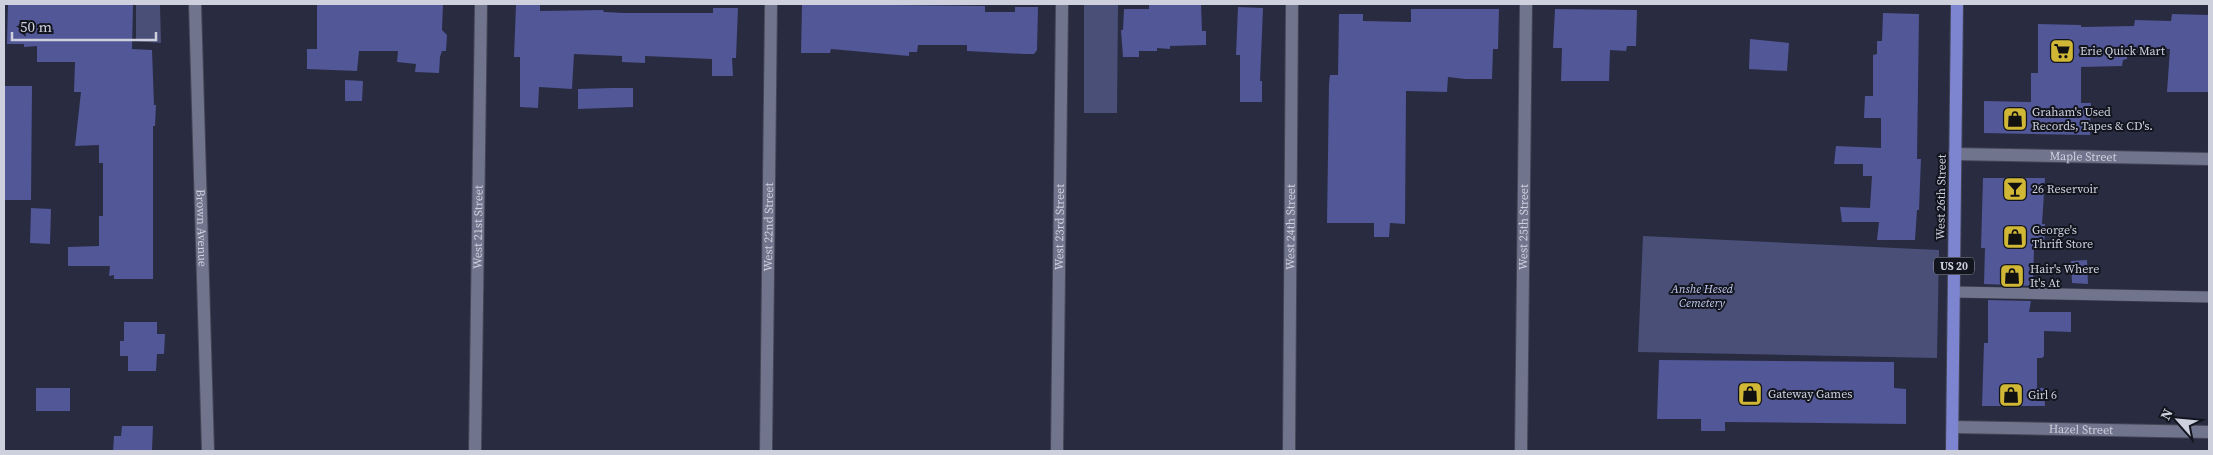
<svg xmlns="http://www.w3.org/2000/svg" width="2213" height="455" font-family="'Source Serif 4',serif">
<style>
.green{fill:#4a4f77}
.building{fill:#515797}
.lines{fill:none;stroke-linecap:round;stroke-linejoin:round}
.lane-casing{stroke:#434556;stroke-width:12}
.street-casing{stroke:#434556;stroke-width:14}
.secondary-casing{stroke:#434556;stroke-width:14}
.primary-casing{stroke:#434556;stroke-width:14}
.lane{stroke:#70748c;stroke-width:11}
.street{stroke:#70748c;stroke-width:12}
.secondary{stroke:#70748c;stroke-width:12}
.primary{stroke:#7d84d0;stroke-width:12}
.labels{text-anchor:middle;stroke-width:4;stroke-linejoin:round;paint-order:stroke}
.shield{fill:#13151e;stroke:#9698a4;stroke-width:1}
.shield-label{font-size:11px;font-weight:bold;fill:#ced0de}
.poi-label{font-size:12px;fill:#ced0de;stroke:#13151e;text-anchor:start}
.street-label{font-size:12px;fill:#ced0de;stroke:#13151e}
.park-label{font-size:12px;font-style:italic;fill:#c2c9ee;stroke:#13151e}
</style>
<rect width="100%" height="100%" fill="#292b40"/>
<path class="green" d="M136,4H160L161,43L136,41Z
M1084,4H1118L1117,113H1084Z
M1643,236L1939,250L1937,358L1638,352Z"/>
<path class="building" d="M8,4H133L132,49L152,50L154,105H156L155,126H153V279H114V275L109,276L110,266H68V247L99,246V216H103V163H99V145L75,146L81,92H74L75,62H37V46L24,47V44H7Z
M317,4H443L442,30L447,35L446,51H442L440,57L439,73L415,72L416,64L397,62L398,51H359L357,71L307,69V49H317Z
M516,4H540V11L603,10L604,12L624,13H713V8H738L736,58H732L733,76H712V59L645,56V63L622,62V56L574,54L572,89L539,87L538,108L520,107V57H514Z
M802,4L985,6V12H1015V7H1038L1037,50L1034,54H1024L967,51V45H918L917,52H909V56L831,49L830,53H801Z
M1149,4H1201L1202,31H1206V45L1170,46V49L1157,48V51H1139V57H1123L1121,30H1123L1124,9H1149Z
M1238,7L1263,8L1260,81H1262V102H1240V55H1236Z
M1411,9H1499L1498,49H1493L1492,79H1465L1448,77L1447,92L1406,91L1405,224L1390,223L1389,237H1374V223H1327L1329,84L1330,75H1338L1339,14H1363V21L1411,22Z
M1555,9L1637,10L1636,46H1627L1626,51L1610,50L1609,81H1561L1562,48H1553Z
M1883,13L1919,14L1917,159H1921L1919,210H1917L1915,240H1877L1879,222H1842L1840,207L1870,208L1872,176H1863V164H1834L1836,146L1881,148V118H1864L1865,96H1873V55L1877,54V41H1882Z
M2172,14L2209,15V92H2167L2170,49L2127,48V59L2123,60L2122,66L2081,67V103H2091L2090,135L1984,133V101L2031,102V73H2038V24L2081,25V27L2134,26L2135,20L2171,21Z
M1750,39L1789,43L1787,71L1749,69Z
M345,80L363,81L362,101H345Z
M4,86H32L31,200H4Z
M612,88H633V107L578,109V89Z
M1983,178H2045L2042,224H2045L2044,249H2034L2033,286L1984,284L1985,248H1981Z
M31,208L51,209L50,244L30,243Z
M2087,260L2088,284L2072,283L2071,261Z
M1988,300L2031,301L2029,312H2071V332L2044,331V356L2042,358H2037V388H2044L2045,406H1982L1984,343H1988Z
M124,322H157V334H165L164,354H157L156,371H128V356H120V341H124Z
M1659,360L1894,362V388L1906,389V424L1725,422V431H1701V419H1657Z
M36,388H70V411H36Z
M122,426H153L152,451H113L114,436H121Z"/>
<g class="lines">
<defs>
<path id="lane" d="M1954,292L2209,297"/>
<g id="street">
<path id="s1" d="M195,4L208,451"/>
<path id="s2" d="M1955,154L2209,159"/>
<path id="s3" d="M1953,427L2209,432"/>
<path id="s4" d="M766,451L771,4"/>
<path id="s5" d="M1057,451L1062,4"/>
<path id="s6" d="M1289,451L1292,4"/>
<path id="s7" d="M1521,451L1526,4"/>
</g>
<g id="secondary">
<path id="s8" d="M475,451L481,4"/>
</g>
<path id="primary" d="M1952,451L1957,4"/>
</defs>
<use href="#lane" class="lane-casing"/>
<use href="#street" class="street-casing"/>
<use href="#secondary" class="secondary-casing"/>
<use href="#primary" class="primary-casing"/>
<use href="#lane" class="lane"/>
<use href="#street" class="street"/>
<use href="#secondary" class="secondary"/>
<use href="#primary" class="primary"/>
</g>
<defs>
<symbol id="supermarket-square" viewBox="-11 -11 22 22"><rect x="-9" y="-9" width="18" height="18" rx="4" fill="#d0b736" stroke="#13151e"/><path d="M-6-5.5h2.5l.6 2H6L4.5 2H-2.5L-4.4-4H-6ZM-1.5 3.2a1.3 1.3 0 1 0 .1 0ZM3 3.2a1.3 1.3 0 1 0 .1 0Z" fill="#111"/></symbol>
<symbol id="shop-square" viewBox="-11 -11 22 22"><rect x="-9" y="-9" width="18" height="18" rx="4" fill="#d0b736" stroke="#13151e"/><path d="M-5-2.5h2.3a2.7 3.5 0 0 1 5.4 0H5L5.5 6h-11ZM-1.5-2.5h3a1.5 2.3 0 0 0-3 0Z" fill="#111"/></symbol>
<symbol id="bar-square" viewBox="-11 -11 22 22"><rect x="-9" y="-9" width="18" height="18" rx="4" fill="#d0b736" stroke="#13151e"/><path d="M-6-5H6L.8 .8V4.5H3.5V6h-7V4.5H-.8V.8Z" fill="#111"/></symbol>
</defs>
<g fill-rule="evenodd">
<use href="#supermarket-square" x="2048" y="37" width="28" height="28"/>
<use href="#shop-square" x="2001" y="105" width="28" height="28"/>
<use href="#bar-square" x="2001" y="175" width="28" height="28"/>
<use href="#shop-square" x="2001" y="223" width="28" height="28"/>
<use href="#shop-square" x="1998" y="262" width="28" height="28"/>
<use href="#shop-square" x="1736" y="380" width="28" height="28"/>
<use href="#shop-square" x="1997" y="381" width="28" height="28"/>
</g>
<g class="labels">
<rect class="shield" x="1934" y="257.5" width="40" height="17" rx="4"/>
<g class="shield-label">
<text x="1954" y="270">US 20</text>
</g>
<g class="poi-label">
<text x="2080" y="55">Erie Quick Mart</text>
<text x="2032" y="116">Graham's Used<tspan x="2032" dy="14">Records, Tapes &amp; CD's.</tspan></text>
<text x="2032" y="193">26 Reservoir</text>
<text x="2032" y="234">George's<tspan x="2032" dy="14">Thrift Store</tspan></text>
<text x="2030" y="273">Hair's Where<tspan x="2030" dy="14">It's At</tspan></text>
<text x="1768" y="398">Gateway Games</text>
<text x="2028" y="399">Girl 6</text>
</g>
<g class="street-label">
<text dy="4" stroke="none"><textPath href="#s2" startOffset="128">Maple Street</textPath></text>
<text transform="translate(1941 197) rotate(-89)" y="4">West 26th Street</text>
<text dy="4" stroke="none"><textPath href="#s6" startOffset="224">West 24th Street</textPath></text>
<text dy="4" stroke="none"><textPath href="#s1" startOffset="224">Brown Avenue</textPath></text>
<text dy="4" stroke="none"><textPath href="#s8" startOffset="224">West 21st Street</textPath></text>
<text dy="4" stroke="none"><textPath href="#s4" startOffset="224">West 22nd Street</textPath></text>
<text dy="4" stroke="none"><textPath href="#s5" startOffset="224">West 23rd Street</textPath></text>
<text dy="4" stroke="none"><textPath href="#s7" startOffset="224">West 25th Street</textPath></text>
<text dy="4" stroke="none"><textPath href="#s3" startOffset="128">Hazel Street</textPath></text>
</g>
<g class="park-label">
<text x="1702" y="293">Anshe Hesed<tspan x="1702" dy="14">Cemetery</tspan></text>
</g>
</g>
<rect width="2213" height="455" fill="none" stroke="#ced0de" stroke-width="10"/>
<g transform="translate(2178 420) rotate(297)" stroke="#13151e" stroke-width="4" paint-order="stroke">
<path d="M0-4L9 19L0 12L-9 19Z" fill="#ced0de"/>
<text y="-8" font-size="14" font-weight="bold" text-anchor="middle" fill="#ced0de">N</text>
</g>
<path d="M12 32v8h144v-8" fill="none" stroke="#ced0de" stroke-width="2.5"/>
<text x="20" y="32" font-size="15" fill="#ced0de" stroke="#13151e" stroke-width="4" paint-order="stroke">50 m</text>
</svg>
